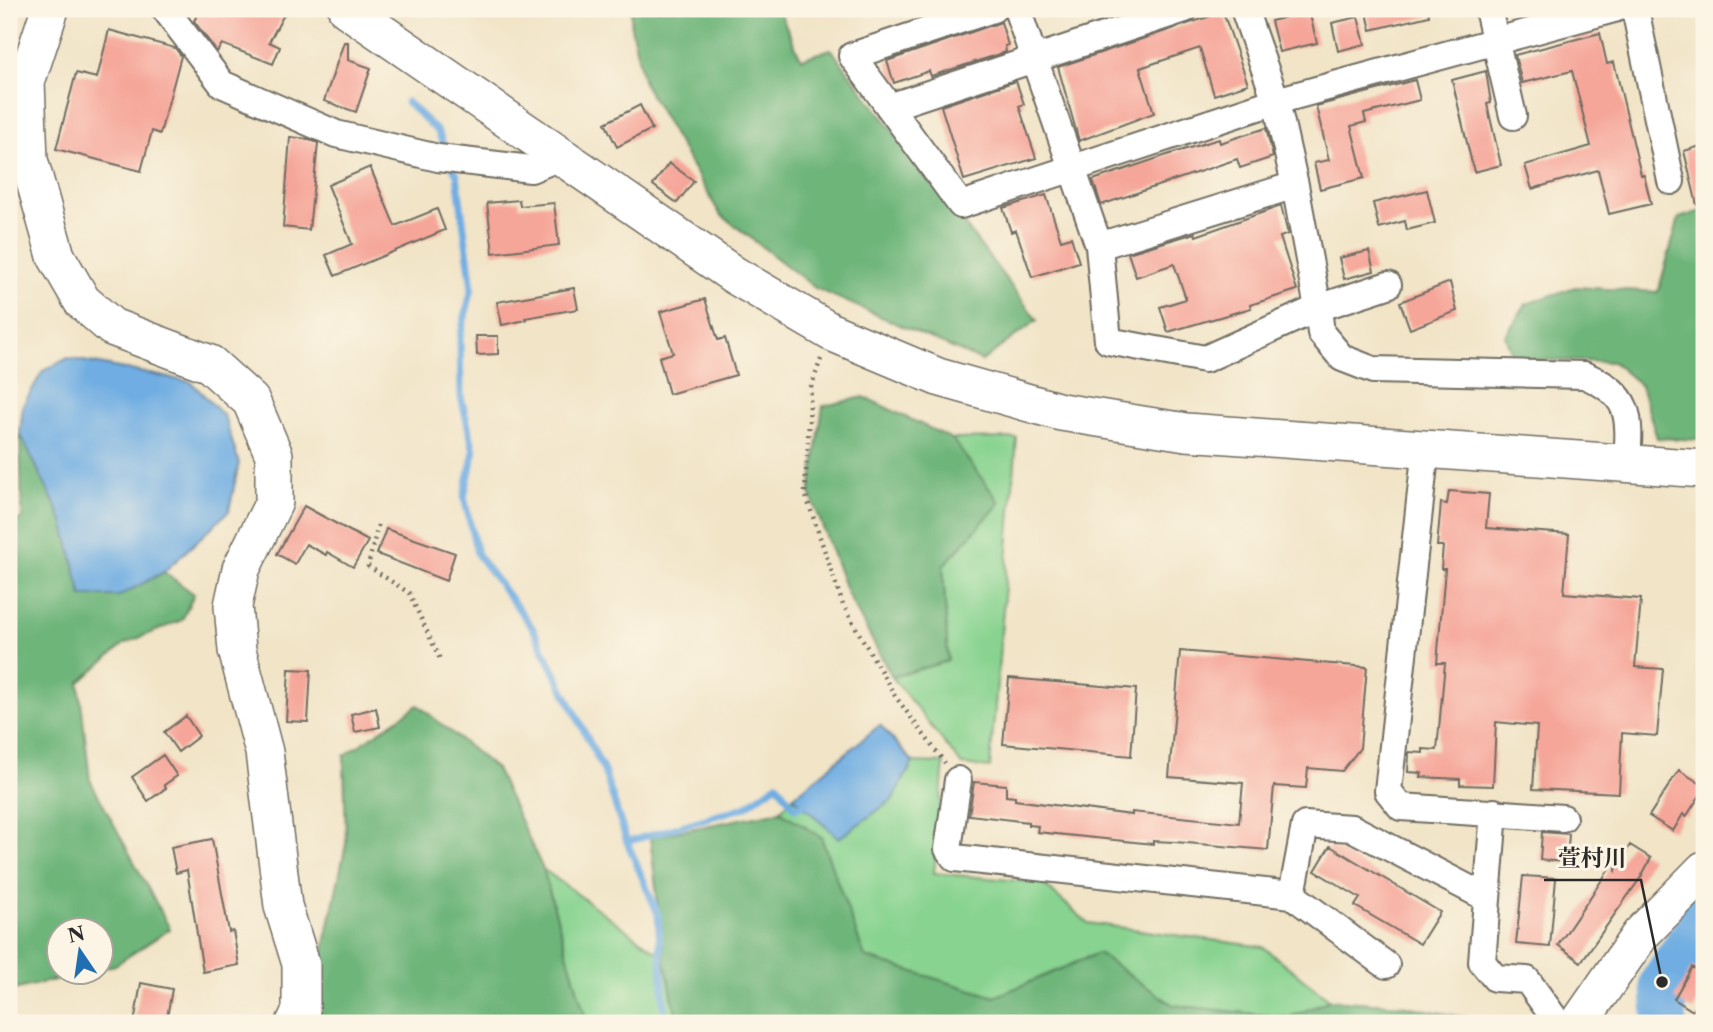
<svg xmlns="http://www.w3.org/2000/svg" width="1713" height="1032" font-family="'Libre Caslon Text','Noto Serif JP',serif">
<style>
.green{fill:#88d390;stroke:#5a7f5e;stroke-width:2}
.forest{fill:#6eb57a;stroke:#4c7052;stroke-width:2}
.water{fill:#6fade2;stroke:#4d6c86;stroke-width:2}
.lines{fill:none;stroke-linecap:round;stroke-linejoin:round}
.stream{stroke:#6fade2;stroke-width:7}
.river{stroke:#6fade2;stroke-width:44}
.building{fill:#f5a699}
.street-casing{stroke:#706c62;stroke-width:30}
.secondary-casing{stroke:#706c62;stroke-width:40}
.path{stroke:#706c62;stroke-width:4.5;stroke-dasharray:2 5;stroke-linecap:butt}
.street{stroke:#fff;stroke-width:26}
.secondary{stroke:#fff;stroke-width:37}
.leader{fill:none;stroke:#2b2b2b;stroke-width:2.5}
.callout-dot{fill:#2b2b2b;stroke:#fcf5e5;stroke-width:2.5}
.callout-label{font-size:23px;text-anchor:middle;font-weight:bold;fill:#2b2b2b;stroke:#fcf5e5;stroke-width:6;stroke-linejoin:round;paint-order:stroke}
</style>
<rect width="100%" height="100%" fill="#fcf5e5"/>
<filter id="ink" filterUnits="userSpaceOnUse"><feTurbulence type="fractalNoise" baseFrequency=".0143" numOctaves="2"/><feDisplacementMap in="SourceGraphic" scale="14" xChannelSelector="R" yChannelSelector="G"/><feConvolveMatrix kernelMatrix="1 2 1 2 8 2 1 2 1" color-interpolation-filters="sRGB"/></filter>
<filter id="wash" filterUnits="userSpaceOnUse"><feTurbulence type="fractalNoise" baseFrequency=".00686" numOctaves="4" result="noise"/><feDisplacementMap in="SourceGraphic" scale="28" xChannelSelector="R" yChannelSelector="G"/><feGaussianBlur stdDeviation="1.57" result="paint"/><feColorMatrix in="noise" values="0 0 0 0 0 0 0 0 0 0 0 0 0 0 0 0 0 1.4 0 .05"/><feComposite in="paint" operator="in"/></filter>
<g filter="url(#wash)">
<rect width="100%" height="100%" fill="#f1e4c7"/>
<path class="green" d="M1017,438L990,768L962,765L892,677L948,661L943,566L1000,503L952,439Z
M913,762L944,763L934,873L1042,883L1088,923L1263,947L1330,1000L1289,1018L1173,1005L1098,954L995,997L864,957L821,837L780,811L793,797L839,838L892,800Z
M543,869L664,957L678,1023H587Z"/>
<path class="forest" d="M631,9H787L781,15L801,59L831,49L1037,320L982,361L815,288L720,214L644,84L631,27Z
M1704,210V440L1657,438L1641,386L1613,362L1514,359L1505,336L1526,304L1575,287L1658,292L1679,218Z
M864,397L952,439L1000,503L943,566L948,661L892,677L848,595L810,493L823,406Z
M20,433L63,521L82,596H119L164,572L194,594L182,620L124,644L79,683L90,780L170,929L115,965L102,968V930H60V972L84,973L9,991V525L22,518Z
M418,705L496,769L543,869L587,1023H304L321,963L346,844L344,756Z
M780,811L821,837L865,957L995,997L1098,953L1173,1005L1289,1018L1330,1000L1401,1005L1467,1018L1470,1023H678L664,957L650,837Z"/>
<path class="water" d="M68,358L191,382L224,416L239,463L229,511L164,572L119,596H82L63,521L20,433L23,405L43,371Z
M880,725L913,762L892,800L839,838L793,797Z"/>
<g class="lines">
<path class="stream" d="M407,102L438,132L447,153
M453,167L457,175L472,288L460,337L461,397L474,451L464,497L477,554L532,627L604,771L627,842L658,914L665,1023
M627,842L745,807L777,784L795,808L810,802"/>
<path class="river" d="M1665,1023L1662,982L1699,926L1704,910"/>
</g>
<g id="blocks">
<path class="building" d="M200,9H287L269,42L280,47L273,64L222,44L217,52L194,21Z
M1366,9H1428L1429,16L1371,30Z
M1309,11L1317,43L1279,52L1271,21Z
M1223,12L1248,84L1214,95L1200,48L1140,68L1154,113L1079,141L1058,67Z
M1358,17L1365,44L1338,51L1332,23Z
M1001,22L1008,45L1005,46L1006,52L931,76L929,71L894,83L887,61Z
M109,30L175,48L181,56L160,134L152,131L141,171L56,149L76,73L97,78Z
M1600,33L1607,64L1614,62L1641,175H1644L1651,204L1609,214L1598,170L1532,189L1525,165L1591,146L1572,71L1522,83L1515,55Z
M344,42H348V60L371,68L356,112L324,101Z
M1486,71L1491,103L1487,104L1501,165L1474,172L1452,80Z
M1415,80L1420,100L1364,114L1366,122L1351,126L1364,178L1320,189L1314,163L1329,160L1316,106Z
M1016,81L1024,104L1019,106L1036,158L964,180L941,106Z
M640,105L652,129L617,147L605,123Z
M1266,128L1273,157L1240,168L1237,159L1101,205L1093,180L1173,153L1219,139L1220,143Z
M290,137L308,139L318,143L309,230L283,227Z
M1704,145V204L1697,205L1684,151Z
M669,163L694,181L677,203L653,185Z
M370,167L395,226L437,209L445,230L335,276L326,255L352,244L328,185Z
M1427,190L1435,223L1407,230L1405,221L1379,228L1373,203Z
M1046,195L1061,240L1071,237L1079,262L1032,277L1016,230L1011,232L1003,208Z
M519,200L520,206L554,203L559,245L493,253L487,203Z
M1281,206L1288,234L1280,237L1297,290L1250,305L1251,308L1168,332L1160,307L1186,299L1174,264L1136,277L1128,253L1195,233L1196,236Z
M1369,251L1374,271L1344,279L1339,258Z
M1450,282L1457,311L1410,329L1400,302Z
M574,288L578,309L525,318L526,320L502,325L497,302Z
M705,299L718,340L725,338L736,375L669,394L659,357L673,353L660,312Z
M476,336H498V354L477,355Z
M1449,491L1489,494L1486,528L1569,534L1564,593L1641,599L1635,667L1663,669L1657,736L1622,733L1619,793L1533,789L1537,726L1496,722L1493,786L1460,785V779L1421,777L1422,773L1408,772L1409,752L1423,753V749L1437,750L1445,663H1437L1445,569H1441L1443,546H1437L1441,503L1447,504Z
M304,506L368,541L353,567L327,552L326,555L306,544L295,564L277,554Z
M386,529L455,553L446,581L377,554Z
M1180,651L1367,667L1360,748L1342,771L1308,768L1306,788L1274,786L1268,850L1175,842L1153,841V844L1037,832L1038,826L1028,825V822L969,815L974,782L1006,785V796L1015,797V800L1132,815V812L1239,823L1243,783L1169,777Z
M289,669L311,670L308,722L286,721Z
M1009,678L1136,689L1131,756L1003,744Z
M376,708L380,727L355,732L351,714Z
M186,716L199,736L178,752L164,732Z
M163,755L177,776L164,785L166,788L148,801L132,777Z
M1679,770L1704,786V789L1686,817L1683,814L1673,831L1649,816Z
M1542,832L1569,834L1567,862L1540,860Z
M212,839L229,932L233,931L239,965L203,972L187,870L176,873L171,847Z
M1630,845L1651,858L1641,877L1581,962L1558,945L1616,859V870Z
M1330,846L1440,912L1420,944L1355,906L1360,898L1315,871Z
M1523,876L1556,878L1550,947L1516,944Z
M1692,967L1704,974V992L1693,1011L1674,999Z
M141,983L172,989L166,1023H134Z"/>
</g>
</g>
<g filter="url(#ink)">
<use href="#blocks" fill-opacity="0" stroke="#706c62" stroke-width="2"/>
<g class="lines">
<defs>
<path id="street" d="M165,9L222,84L336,134L438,158L531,169L562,156
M993,9L852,56L961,205L1276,101L1614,9
M1017,9L1099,246L1108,341L1205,359L1318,308L1321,333L1342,358L1373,370L1584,375C1632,395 1630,416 1627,463
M1244,9L1276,101L1295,185L1318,308L1388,285
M1488,9L1513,116
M1635,9L1671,181
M889,107L1185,9
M1099,246L1295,185
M1426,447L1388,791L1401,807L1563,818
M958,780L948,849L955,858L1292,895
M1494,812L1482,962L1495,978L1527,980L1558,1023
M1386,965L1292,895L1305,825L1352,828L1487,898"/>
<path id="secondary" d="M50,9L26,82L29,160L56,256L82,301L112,327L210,364L251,401L274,455V502L241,569L233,606L237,650L264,752L283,906L301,964V1011L295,1023
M347,9L734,275L831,332L938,377L1061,412L1186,432L1704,469
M1579,1023L1640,935L1704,870"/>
</defs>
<use href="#street" class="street-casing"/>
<use href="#secondary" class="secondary-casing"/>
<path class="path" d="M821,359L811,387L805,493L843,605L895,696L945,763
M378,525L368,566L409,593L440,659"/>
<use href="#street" class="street"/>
<use href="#secondary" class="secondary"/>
</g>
</g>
<path class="leader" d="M1662 982L1641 880H1544"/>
<circle class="callout-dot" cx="1662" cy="982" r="7"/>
<g class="callout-label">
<text x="1592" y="866">萱村川</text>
</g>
<rect width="1713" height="1032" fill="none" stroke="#fcf5e5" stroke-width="35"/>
<g transform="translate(80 951) rotate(347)"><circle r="33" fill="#fcf5e5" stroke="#a8a49b" stroke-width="2"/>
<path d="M0-5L12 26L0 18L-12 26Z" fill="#1f6fb2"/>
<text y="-10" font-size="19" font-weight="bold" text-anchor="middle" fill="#2b2b2b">N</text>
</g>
</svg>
